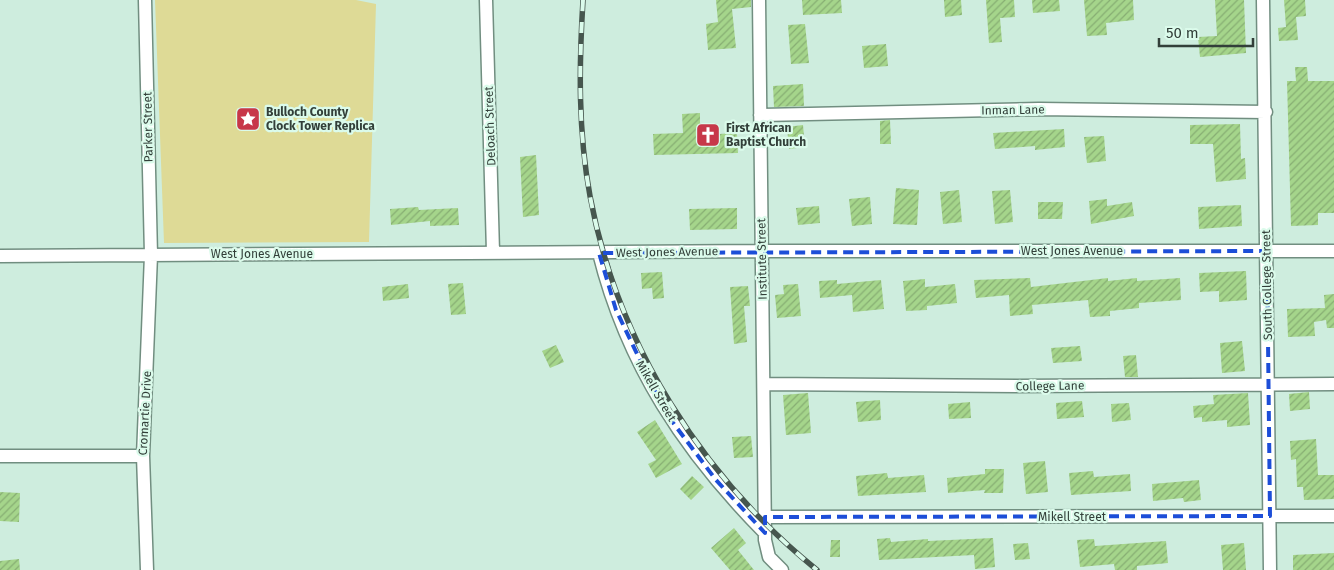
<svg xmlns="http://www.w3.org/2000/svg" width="1334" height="570" font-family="'Fira Sans',sans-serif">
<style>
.park{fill:#deda96}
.building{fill:url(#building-hatch)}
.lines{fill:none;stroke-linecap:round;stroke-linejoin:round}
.minor-casing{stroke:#718e80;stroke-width:15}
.minor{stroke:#fff;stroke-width:12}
.rail-casing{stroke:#46564e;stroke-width:5.5}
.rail{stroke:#dbfbeb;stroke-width:4;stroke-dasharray:11;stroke-linecap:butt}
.marked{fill:none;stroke:#1d4ed8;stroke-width:4;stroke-dasharray:10 6;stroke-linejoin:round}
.labels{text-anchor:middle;stroke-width:4.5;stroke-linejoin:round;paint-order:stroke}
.street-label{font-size:12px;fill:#323f39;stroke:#dbfbeb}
.poi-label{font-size:12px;font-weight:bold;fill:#323f39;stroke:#dbfbeb;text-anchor:start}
</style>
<defs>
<pattern id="building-hatch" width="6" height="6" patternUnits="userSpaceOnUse" patternTransform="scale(1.25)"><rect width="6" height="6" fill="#a5d58b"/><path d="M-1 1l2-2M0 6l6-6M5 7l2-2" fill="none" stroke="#87ae73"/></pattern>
</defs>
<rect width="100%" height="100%" fill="#ceedde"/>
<path class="park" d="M155,0H356L376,4L369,242L164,243Z"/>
<path class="building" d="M716,0H751V7L732,9L736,48L708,50L706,24L718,22Z
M802,0H841L842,13L803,15Z
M944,0H961L962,15L945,17Z
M986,0H1014L1015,17L1000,18L1002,42L989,43Z
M1032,0H1059L1060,11L1033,13Z
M1084,0H1133L1134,20L1106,23L1107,35L1087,36Z
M1215,0H1244L1246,53L1200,57L1198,37L1217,36Z
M1284,0H1305L1306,16L1296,17L1298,40L1279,41L1278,28L1286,27Z
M805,24L809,63L791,64L788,25Z
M886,44L888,66L864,68L862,46Z
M1295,67H1307L1308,81H1334V213H1318V225L1291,226L1287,81H1296Z
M803,84L804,106L774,107L773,86Z
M700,113V135L737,133L738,153L654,155L653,134L683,133L682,114Z
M890,120L891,144H880V121Z
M1240,124L1241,159L1245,158L1246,179L1216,182L1213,144H1190V125Z
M803,125L805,147L789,149L787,127Z
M1064,129L1065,147L1035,150V146L995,149L993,133Z
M1104,136L1106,161L1087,163L1084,137Z
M536,155L539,215L523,217L520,157Z
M896,188L919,190L917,225L893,224Z
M959,190L962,222L943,224L940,192Z
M1010,190L1013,222L995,224L992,191Z
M870,197L872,224L852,226L849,199Z
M1107,199V206L1132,202L1134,216L1091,224L1089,201Z
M1038,202H1063L1062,219H1038Z
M1241,205L1242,226L1199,229L1198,207Z
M819,206L820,223L798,225L796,208Z
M418,207L419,210L458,208L459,225L430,226V221L391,225L390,209Z
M737,208V229L690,230L689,209Z
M1246,271L1247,300L1219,302V291L1200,292L1199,273Z
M662,272L664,298L653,299L652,288L642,289L641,273Z
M1030,278L1031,287L1108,278V281L1137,278V281L1180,278L1181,300L1139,303V308L1110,311V316L1090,317L1088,300L1032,305L1033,314L1010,316L1009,295L976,298L974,280Z
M925,279V287L955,284L957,303L927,306V310L906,311L903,281Z
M837,280V284L881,280L884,309L853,312L852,295L820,298L819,281Z
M463,283L466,314L451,315L448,284Z
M408,284L409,298L383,301L382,287Z
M798,284L801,316L777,318L775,295L784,294L783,285Z
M748,286L750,306H744L747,342L734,344L730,287Z
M1334,294V328H1327L1326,320L1314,322L1315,336L1288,337L1287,309L1325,308L1324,295Z
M1242,341L1245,371L1222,373L1220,343Z
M556,345L564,362L550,368L542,351Z
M1080,346L1082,361L1053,363L1051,348Z
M1136,355L1138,377H1125L1123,356Z
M1309,392L1310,409L1290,411L1289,394Z
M808,393L811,433L786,435L783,395Z
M1248,393L1250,425L1227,427V420L1202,422V417L1194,418L1193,406L1214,404L1213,395Z
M880,400L881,420L858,422L856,402Z
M1082,401L1084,417L1057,419L1056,403Z
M970,402L971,418L949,419L948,404Z
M1129,403L1131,420L1112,422L1111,404Z
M655,420L682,464L656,478L648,464L656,460L637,432Z
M751,436L753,457L734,458L732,437Z
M1316,439L1318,475H1334V499L1304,500L1303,487H1297L1296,459L1291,460L1290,441Z
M1045,461L1048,492L1026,494L1023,463Z
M985,469H1004L1003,493H984L985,490L948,493L947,478L985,474Z
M1093,471L1094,477L1130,474L1131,491L1071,495L1069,473Z
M887,473L888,478L924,475L926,492L858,496L856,476Z
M692,476L704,487L691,500L680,489Z
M1199,480L1201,500L1184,502L1183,498L1153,501L1152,484Z
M0,492L20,493L19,522L0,521Z
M734,528L746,543L738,550L754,570H730L711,548Z
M890,538L891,542L928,539V541L993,538L995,567L975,569L974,555L879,560L877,539Z
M1094,539L1095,546L1166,541L1168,563L1137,566V570H1115L1114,564L1080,567L1077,540Z
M831,540H840V557H830Z
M1028,543L1030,559L1015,560L1013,544Z
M1244,543L1246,570H1223L1221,545Z
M1334,553V570H1293V555Z
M19,559L20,570H0V561Z"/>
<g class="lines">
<defs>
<path id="minor" d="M145,0L151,255L143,456L147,570
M486,0L493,252
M759,0L765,540L769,557L782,570
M1263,0L1270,570
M760,115L1039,109L1266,112
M599,253C627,365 685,452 765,533
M0,256L762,251H1334
M765,384L1017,386L1334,384
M0,456H143
M766,517L1334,516"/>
</defs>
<use href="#minor" class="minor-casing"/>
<use href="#minor" class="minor"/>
<defs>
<path id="rail" d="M583,0C579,66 578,131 590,196C617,343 702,477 817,570"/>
</defs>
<use href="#rail" class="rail-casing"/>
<use href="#rail" class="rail"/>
</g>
<path class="marked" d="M1267,251L1270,516L765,517V533L716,480L665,412L616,310L599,253Z"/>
<defs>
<symbol id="sight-square" viewBox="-11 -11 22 22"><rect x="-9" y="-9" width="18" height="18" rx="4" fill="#c73749" stroke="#dbfbeb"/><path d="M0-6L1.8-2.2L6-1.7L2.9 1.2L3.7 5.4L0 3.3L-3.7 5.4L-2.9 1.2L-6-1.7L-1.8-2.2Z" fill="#fff"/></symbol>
<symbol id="church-square" viewBox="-11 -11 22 22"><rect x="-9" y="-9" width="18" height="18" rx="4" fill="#c73749" stroke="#dbfbeb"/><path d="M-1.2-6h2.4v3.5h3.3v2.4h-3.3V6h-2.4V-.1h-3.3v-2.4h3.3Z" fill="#fff"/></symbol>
</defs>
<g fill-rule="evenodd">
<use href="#sight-square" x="234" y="105" width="28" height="28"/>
<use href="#church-square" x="694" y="121" width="28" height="28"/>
</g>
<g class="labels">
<g class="street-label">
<text transform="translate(1013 110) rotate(-1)" y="4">Inman Lane</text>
<text transform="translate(490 126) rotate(-92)" y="4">Deloach Street</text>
<text transform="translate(148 127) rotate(-91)" y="4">Parker Street</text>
<text x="1072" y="255">West Jones Avenue</text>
<text transform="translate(667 252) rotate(-1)" y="4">West Jones Avenue</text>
<text x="262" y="258">West Jones Avenue</text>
<text transform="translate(762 259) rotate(-91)" y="4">Institute Street</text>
<text transform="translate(1267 285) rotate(-91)" y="4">South College Street</text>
<text transform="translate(1050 386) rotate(-1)" y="4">College Lane</text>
<text transform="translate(656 391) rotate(60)" y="4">Mikell Street</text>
<text transform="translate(145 413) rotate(-87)" y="4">Cromartie Drive</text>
<text x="1072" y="521">Mikell Street</text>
</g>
<g class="poi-label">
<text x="266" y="116">Bulloch County<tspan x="266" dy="14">Clock Tower Replica</tspan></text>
<text x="726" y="132">First African<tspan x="726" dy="14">Baptist Church</tspan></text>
</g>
</g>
<path d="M1159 38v8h94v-8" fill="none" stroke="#323f39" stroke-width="2.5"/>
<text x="1166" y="38" font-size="15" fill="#323f39" stroke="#dbfbeb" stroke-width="4" paint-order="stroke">50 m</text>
</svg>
